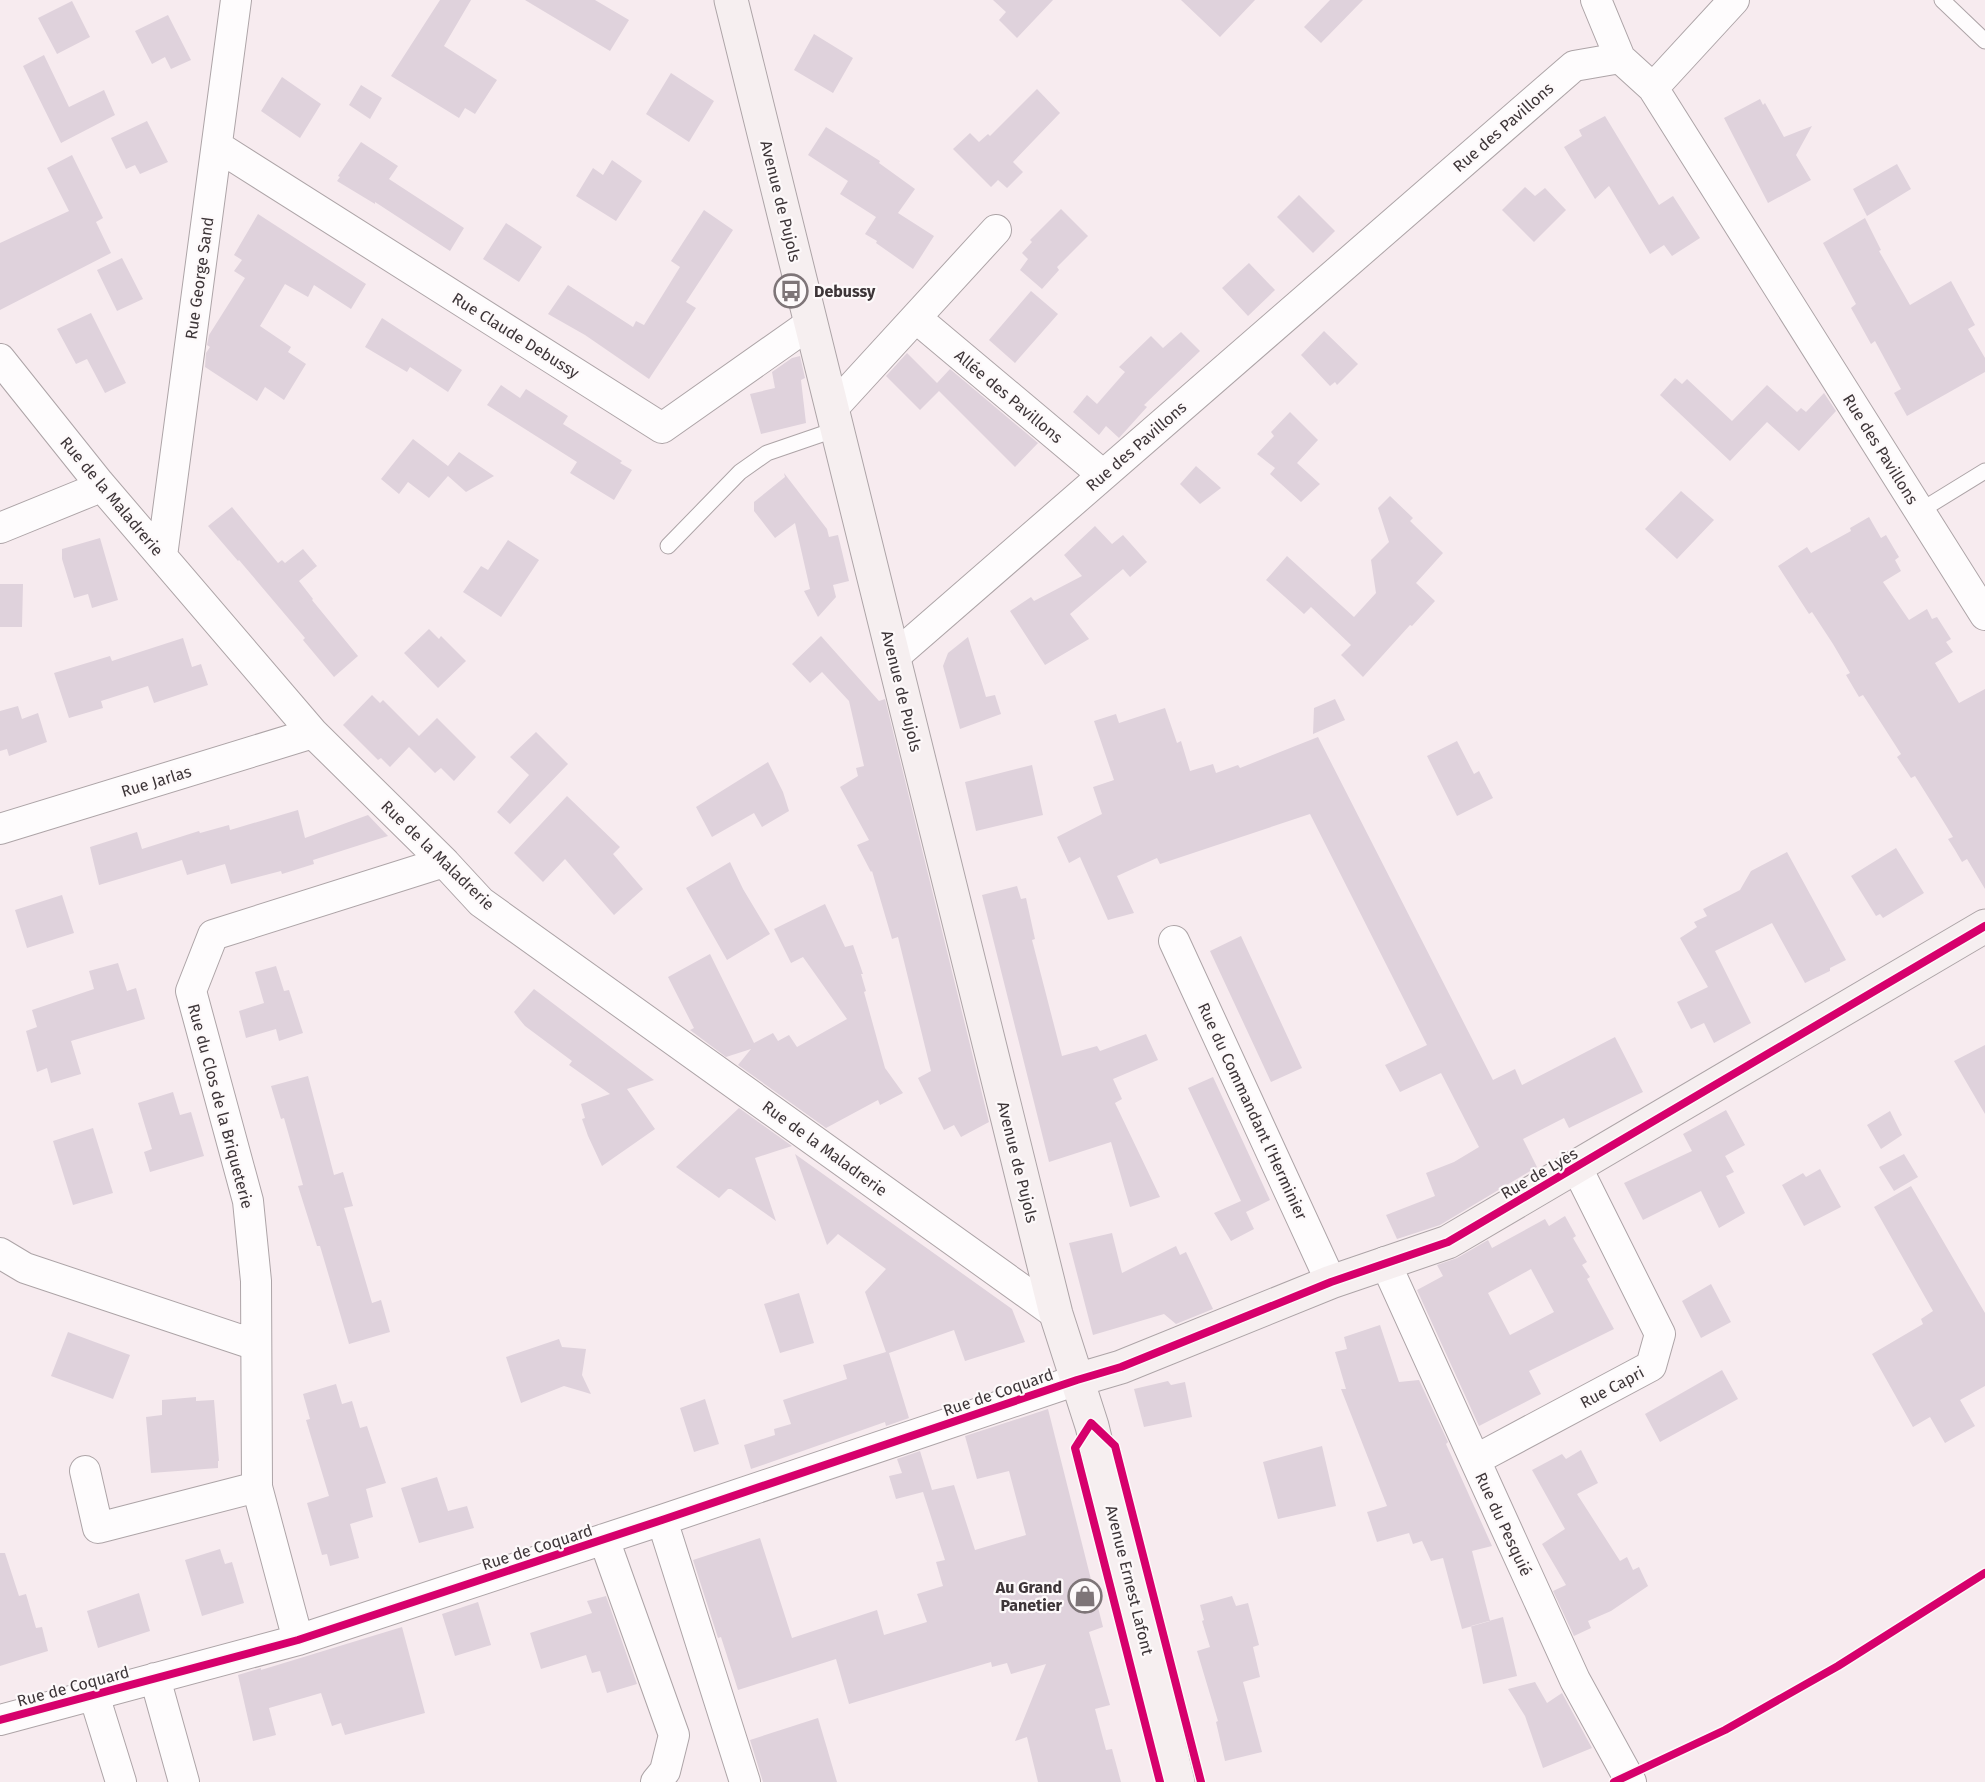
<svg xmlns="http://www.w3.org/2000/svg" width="1985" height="1782" font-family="'Fira Sans',sans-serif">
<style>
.building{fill:#dfd2dc;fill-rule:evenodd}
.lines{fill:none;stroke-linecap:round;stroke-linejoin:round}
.lane-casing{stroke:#ada4a7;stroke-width:17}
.street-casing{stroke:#ada4a7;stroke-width:32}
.secondary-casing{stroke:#ada4a7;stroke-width:35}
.lane{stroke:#fefcfd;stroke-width:15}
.street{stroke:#fefcfd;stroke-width:30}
.secondary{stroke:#f6eff0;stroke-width:33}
.cycleway-casing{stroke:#fdf9fa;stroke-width:11}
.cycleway{stroke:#d6006c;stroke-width:8}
.labels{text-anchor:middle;stroke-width:4.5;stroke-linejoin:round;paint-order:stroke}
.street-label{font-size:16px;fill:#3d3538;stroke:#fdf9fa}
.poi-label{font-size:16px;font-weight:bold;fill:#3d3538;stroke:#fdf9fa;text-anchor:start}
</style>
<rect width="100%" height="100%" fill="#f7ebef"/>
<path class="building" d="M440,0H471L444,46L497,80L475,114L465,108L459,118L391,76Z
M525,0H595L629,20L610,51Z
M993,0H1053L1017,38L999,20L1006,12Z
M1181,0H1255L1220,37Z
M1330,0H1363L1321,43L1304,27Z
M72,1L90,37L57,54L38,18Z
M168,15L191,60L171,69L165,57L152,64L135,31Z
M814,34L853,58L833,93L794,70Z
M44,55L69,107L104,90L115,115L61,143L23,66Z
M671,73L714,101L689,142L646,114Z
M282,77L321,104L300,138L261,111Z
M361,85L382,98L370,119L349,105Z
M1037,89L1060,113L1013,162L1023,172L1007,188L998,180L991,187L953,149L970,133L979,142L988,134L990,136Z
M1760,99L1763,105L1765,103L1784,137L1812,126L1796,155L1811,180L1768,203L1724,118Z
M1605,116L1659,205L1673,196L1700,238L1672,256L1664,245L1650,254L1609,186L1595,199L1564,147L1582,136L1579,130Z
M147,121L168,162L140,174L135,165L126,169L111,138Z
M826,127L880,161L879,163L915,189L898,213L934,236L913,269L876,243L877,241L865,234L876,217L840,194L848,181L808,155Z
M361,142L398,166L389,179L464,228L450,251L375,202V204L337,181L340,177L338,176Z
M72,155L103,218L96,222L111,253L0,310V243L69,211L47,168Z
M612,160L642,181L616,221L576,196L593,168L603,175Z
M1897,164L1911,189L1867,216L1853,189Z
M1525,187L1535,196L1545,188L1566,210L1534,242L1502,210Z
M1299,195L1335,231L1313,253L1277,217Z
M1061,209L1088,236L1057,267L1059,270L1042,289L1020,270L1028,259L1022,253L1032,242L1030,240Z
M704,210L733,230L686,302L696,308L649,379L585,335L548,314L568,285L633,327L636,321L644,325L680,267L671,261Z
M258,214L366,284L351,309L314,285L308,297L285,284L260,326L291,347L288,352L306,364L284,400L265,387L257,401L205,367L206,353L210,347L207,345L209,335L245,278L234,271L242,260L234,255Z
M1865,218L1881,250L1879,251L1910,305L1951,281L1975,325L1968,329L1985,358V372L1907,416L1894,393L1901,389L1875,341L1871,344L1851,308L1856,304L1823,243Z
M506,223L542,247L519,282L483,259Z
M122,258L143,299L117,311L97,270Z
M1249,263L1275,290L1248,316L1222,288Z
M1031,291L1058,314L1015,363L989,340Z
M91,313L126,383L105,393L87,359L76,364L57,329Z
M382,318L462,370L448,392L410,367L407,372L365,347Z
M1324,331L1358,364L1337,385L1335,382L1330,386L1301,355Z
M1181,332L1200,351L1144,405L1147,407L1119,438L1106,426L1099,435L1073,412L1087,395L1097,404L1125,372L1119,367L1151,336L1163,348Z
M907,353L937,383L950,369L1038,443L1015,467L939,391L920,410L886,376Z
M800,356L805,378L801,380L806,423L761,434L750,394L775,388L772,372L792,358Z
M1675,378L1682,384L1687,379L1732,421L1767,385L1797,412L1801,408L1806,412L1824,393L1836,411L1799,451L1767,422L1730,461L1660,395Z
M501,385L520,398L526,389L568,416L563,424L622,461L620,463L632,470L614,500L570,473L577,462L487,405Z
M1290,412L1318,440L1297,463L1320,484L1301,502L1270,474L1275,468L1257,454L1274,436L1271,432Z
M413,439L448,466L459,452L494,476L466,492L448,476L429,498L408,482L399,494L381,479Z
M1196,466L1221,488L1200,504L1180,484Z
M784,473L827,529L829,537L838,535L849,581L833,585L836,597L818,617L804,591L810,589L795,523L775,538L754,511V502L785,477Z
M1681,491L1714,520L1677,559L1645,529Z
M1390,496L1413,518L1410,521L1443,553L1416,583L1435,601L1412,626L1410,625L1363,677L1341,655L1351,645L1311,607L1304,614L1266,580L1287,556L1354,617L1376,593L1371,560L1389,542L1378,508Z
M232,507L278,563L282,560L285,563L303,549L317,566L299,581L313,599L312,600L358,656L334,677L303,640L305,638L239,560L238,561L208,526Z
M1869,517L1881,538L1886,535L1899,557L1895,560L1901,571L1883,582L1909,620L1927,609L1932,619L1937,617L1951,639L1946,642L1953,652L1935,663L1959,703L1985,689V889L1967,859L1962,862L1955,850L1948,839L1953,837L1937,811L1915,776L1911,778L1897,757L1901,754L1885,729L1863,695L1859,697L1846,675L1850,673L1833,644L1812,612L1809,614L1778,566L1807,547L1811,553L1851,531L1850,528Z
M1095,526L1112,544L1123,535L1147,562L1130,577L1123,569L1070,614L1089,639L1045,665L1010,611L1031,597L1034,601L1082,576L1064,555Z
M100,538L118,600L92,608L88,594L74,598L62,559V549Z
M508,540L539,560L501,617L463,592L481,566L488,570Z
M0,584H23L22,627H0Z
M429,629L439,639L441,636L466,661L438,688L404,653Z
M821,636L879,701L885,699L989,1122L961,1137L954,1125L944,1130L918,1078L931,1071L898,937L892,939L872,871L871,872L857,845L869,840L840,787L858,776L856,768L864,766L849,701L822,672L810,683L792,664Z
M968,637L986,697L995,695L1001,714L960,729L943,666L948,653Z
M183,638L192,667L201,664L208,685L154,703L148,686L101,701L103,708L69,718L54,673L110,656L112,661Z
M372,695L380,703L383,700L419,736L437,718L476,757L454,781L441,768L435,773L409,747L390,767L381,758L378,760L343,725Z
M1335,699L1345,720L1313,734L1314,708Z
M18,706L22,719L38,713L47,742L9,756L7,749L0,751V711Z
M1165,708L1177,743L1181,741L1190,771L1213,764L1216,773L1238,765L1240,768L1318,737L1493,1080L1515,1069L1522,1085L1615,1037L1643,1092L1569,1128L1564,1118L1523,1139L1537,1167L1440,1225L1397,1239L1386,1215L1435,1196L1426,1173L1454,1162L1479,1147L1441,1073L1400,1092L1385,1065L1427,1045L1310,814L1160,864L1157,858L1117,876L1134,913L1108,920L1080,857L1069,863L1057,837L1102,814L1093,787L1114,780L1094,721L1116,714L1119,723Z
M536,732L568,764L510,824L497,812L529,775L510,757Z
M1457,741L1474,774L1479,771L1493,798L1457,816L1427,756Z
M768,762L783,792L789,811L762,827L754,813L712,837L696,807Z
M1032,765L1043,815L976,831L965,782Z
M567,796L620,847L613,854L643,889L614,915L565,859L543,882L514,853Z
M298,810L305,838L368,815L388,836L313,860L314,864L282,874L281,871L231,884L225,864L187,875L182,860L99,885L90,847L137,832L142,849L199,831L200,833L229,825L230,830Z
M1896,848L1924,893L1883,918L1880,914L1876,916L1851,876Z
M1787,852L1846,960L1830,968V971L1805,983L1772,923L1715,951L1751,1023L1714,1043L1704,1023L1691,1029L1677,1002L1708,987L1680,938L1697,927L1694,922L1707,916L1703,909L1740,890L1751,871Z
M730,862L743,889L770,934L727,960L686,888Z
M1017,886L1021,899L1026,898L1035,939L1032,940L1062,1056L1097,1046L1100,1051L1146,1034L1158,1060L1113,1079L1122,1099L1115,1103L1160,1197L1130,1207L1111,1142L1049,1162L982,895Z
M62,895L74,933L27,948L15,910Z
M825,904L845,947L853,945L863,974H861L866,991L864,992L885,1068L903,1093L880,1105L878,1100L826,1128L738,1065L751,1049L726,1057L690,1030L694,1028L668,977L710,954L754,1043L773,1033L778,1041L789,1035L797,1047L847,1019L803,957L791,963L774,929Z
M1241,936L1302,1068L1271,1082L1210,951Z
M118,963L127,991L136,988L145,1019L71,1041L81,1074L51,1083L47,1068L37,1072L26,1031L37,1027L32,1010L94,989L89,971Z
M276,966L284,991L289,990L303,1033L279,1041L276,1029L246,1038L239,1011L264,1003L255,972Z
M534,989L654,1080L627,1089L655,1129L602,1166L588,1136L582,1119L585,1118L581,1104L610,1094L569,1065L572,1061L525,1026L520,1020L514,1012Z
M1985,1045V1114L1954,1061Z
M308,1076L334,1175L343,1172L353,1206L344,1208L372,1303L381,1300L390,1332L349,1344L320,1246H317L298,1186L303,1185L284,1118L281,1119L271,1086Z
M1213,1077L1270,1200L1246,1212L1254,1229L1231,1241L1214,1213L1241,1201L1188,1088Z
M173,1092L180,1115L191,1112L204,1156L150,1172L144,1152L152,1149L138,1103Z
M739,1108L792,1146L755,1158L776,1221L731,1189H728L719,1198L676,1167Z
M1726,1110L1745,1145L1725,1156L1734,1172L1726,1176L1745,1213L1719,1228L1701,1191L1643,1220L1624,1183L1692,1151L1683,1134Z
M1890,1111L1902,1135L1881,1149L1867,1125Z
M93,1128L113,1193L73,1205L53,1141Z
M795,1154L1012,1309L1025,1342L965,1361L954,1330L889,1353L909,1418L886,1426L885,1422L751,1469L744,1445L775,1435L774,1429L791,1424L783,1400L847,1379L843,1365L886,1352L865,1292L886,1269L838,1234L827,1245Z
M1904,1154L1918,1177L1894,1191L1879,1167Z
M1820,1169L1841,1207L1804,1226L1782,1185L1803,1173L1806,1177Z
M1911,1186L1985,1313V1386L1960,1400L1975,1426L1945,1443L1930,1417L1913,1427L1872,1354L1923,1324L1921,1319L1933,1311L1874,1207Z
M1565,1216L1576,1236L1573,1238L1587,1262L1582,1265L1590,1277L1587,1279L1614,1329L1529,1371L1541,1394L1479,1426L1417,1290L1443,1276L1437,1265L1457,1258L1488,1240L1492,1248L1545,1219L1549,1226ZM1531,1269L1554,1312L1510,1335L1488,1293Z
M1112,1233L1122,1273L1176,1246L1180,1255L1186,1252L1213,1309L1176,1324L1164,1314L1093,1335L1069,1243Z
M1711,1284L1731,1322L1701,1338L1682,1301Z
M799,1293L814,1343L780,1353L764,1304Z
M1380,1325L1399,1382L1419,1380L1448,1442L1446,1444L1492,1546L1472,1551L1490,1621L1462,1629L1443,1558L1431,1561L1422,1541L1413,1544L1409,1533L1377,1542L1367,1512L1387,1506L1341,1389H1346L1335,1352L1347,1349L1344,1337Z
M68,1332L130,1355L113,1399L51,1376Z
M559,1339L562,1347L586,1349L582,1375L591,1394L564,1386L521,1403L506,1357Z
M1722,1370L1738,1399L1660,1442L1645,1414Z
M1168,1381L1171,1385L1185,1382L1192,1417L1144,1427L1134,1389Z
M336,1384L342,1404L352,1401L360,1428L367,1426L386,1483L366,1489L373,1517L350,1524L359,1558L330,1566L327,1554L322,1555L307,1503L329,1496L306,1420L310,1419L303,1394Z
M196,1397V1401L214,1400L219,1461H218V1468L151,1473L146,1417L162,1415V1400Z
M705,1399L719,1444L694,1452L680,1408Z
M1048,1409L1103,1627L1089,1632L1110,1705L1095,1709L1106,1750L1112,1749L1121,1782H1038L1027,1737L1015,1741L1046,1664L1011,1674L1007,1663L992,1667L991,1662L849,1704L836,1659L738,1690L721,1637L718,1638L693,1560L760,1538L792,1638L877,1610L884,1635L927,1622L917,1594L943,1586L936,1562L945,1560L923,1492L896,1499L889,1476L902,1473L897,1459L920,1451L932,1490L954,1485L975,1550L1026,1535L1009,1471L977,1479L965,1436Z
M1322,1446L1336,1506L1278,1519L1263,1462Z
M1581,1450L1598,1483L1577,1494L1620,1561L1627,1557L1633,1570L1639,1567L1648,1586L1611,1611L1588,1621L1591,1628L1574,1636L1553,1591L1566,1585L1542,1544L1565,1529L1532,1470L1562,1454L1566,1459Z
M437,1477L448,1511L467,1506L474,1528L419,1543L401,1488Z
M220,1549L225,1564L232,1562L244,1603L202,1616L185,1560Z
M0,1553H5L19,1596L26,1594L36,1628L42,1627L48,1651L0,1666Z
M139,1593L150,1631L98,1648L87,1611Z
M606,1596L637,1684L607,1693L600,1671L592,1673L586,1655L541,1669L530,1633L592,1613L587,1601Z
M1232,1596L1236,1606L1248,1603L1259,1645L1253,1647L1260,1677L1243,1682L1262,1752L1225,1761L1216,1722L1218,1721L1197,1651L1210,1647L1202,1621L1204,1620L1200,1605Z
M478,1602L491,1645L455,1656L442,1614Z
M1503,1617L1517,1676L1483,1684L1471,1626Z
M402,1627L425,1713L345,1735L341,1723L332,1726L321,1693L269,1708L276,1735L253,1741L238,1675L261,1668V1670Z
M1535,1682L1547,1703L1562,1693L1592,1748L1543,1768L1525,1716L1508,1689Z
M818,1718L837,1782H763L750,1740Z"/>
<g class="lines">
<defs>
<path id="lane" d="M1942,0L1985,41
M1920,511L1985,471
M668,546L740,472L767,453L837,429"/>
<path id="street" d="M1596,0L1620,58
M1653,88L1734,0
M217,146L662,428L811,323
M916,318L1103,475
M0,359L99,483L313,733L444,862L481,902L1056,1314
M832,409L996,230
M0,528L91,491L99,483
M162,556L236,0
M894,657L1574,66L1620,58L1653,88L1985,615
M0,829L313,733
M1174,941L1331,1282
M0,1253L25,1268L256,1345
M1385,1262L1575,1680L1631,1782
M1475,1460L1651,1366L1660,1334L1576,1166
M85,1471L98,1528L257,1487
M662,1520L745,1782
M604,1539L674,1735L665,1771L656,1782
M298,1640L257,1487L256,1281L248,1201L191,991L213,935L444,862
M155,1678L184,1782
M94,1695L121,1782
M0,1720L298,1640L662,1520L1077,1380"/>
<path id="secondary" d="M731,0L1056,1314L1092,1426L1178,1782
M1077,1380L1121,1367L1331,1282L1448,1242L1985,926"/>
</defs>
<use href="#lane" class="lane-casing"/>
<use href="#street" class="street-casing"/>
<use href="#secondary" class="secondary-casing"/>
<use href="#lane" class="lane"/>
<use href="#street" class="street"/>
<use href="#secondary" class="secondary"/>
<defs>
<path id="cycleway" d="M0,1720L298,1640L662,1520L1077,1380L1121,1367L1331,1282L1448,1242L1985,926
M1160,1782L1075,1448L1091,1423L1115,1446L1201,1782
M1614,1782L1725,1730L1838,1666L1985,1573"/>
</defs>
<use href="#cycleway" class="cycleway-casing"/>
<use href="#cycleway" class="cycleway"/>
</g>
<defs>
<symbol id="bus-ring" viewBox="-11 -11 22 22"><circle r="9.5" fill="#fdf9fa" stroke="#7e7578" stroke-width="1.5"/><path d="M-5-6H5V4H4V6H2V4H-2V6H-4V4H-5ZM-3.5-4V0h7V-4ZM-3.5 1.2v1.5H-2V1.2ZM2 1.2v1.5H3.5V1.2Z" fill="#7e7578"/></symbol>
<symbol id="shop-ring" viewBox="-11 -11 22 22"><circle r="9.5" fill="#fdf9fa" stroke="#7e7578" stroke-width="1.5"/><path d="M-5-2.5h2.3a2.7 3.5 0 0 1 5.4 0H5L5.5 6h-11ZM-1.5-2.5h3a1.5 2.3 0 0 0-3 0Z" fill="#7e7578"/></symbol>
</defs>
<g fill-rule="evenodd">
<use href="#bus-ring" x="772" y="272" width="38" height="38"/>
<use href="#shop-ring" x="1066" y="1577" width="38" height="38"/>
</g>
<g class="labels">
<g class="street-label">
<text transform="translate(1503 127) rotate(-41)" y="6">Rue des Pavillons</text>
<text transform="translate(781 201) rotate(76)" y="6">Avenue de Pujols</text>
<text transform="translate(199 278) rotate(-82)" y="6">Rue George Sand</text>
<text transform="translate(516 335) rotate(32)" y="6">Rue Claude Debussy</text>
<text transform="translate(1009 396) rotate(40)" y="6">Allée des Pavillons</text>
<text transform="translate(1136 446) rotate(-41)" y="6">Rue des Pavillons</text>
<text transform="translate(1881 449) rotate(58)" y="6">Rue des Pavillons</text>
<text transform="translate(112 496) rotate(50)" y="6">Rue de la Maladrerie</text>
<text transform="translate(902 691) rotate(76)" y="6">Avenue de Pujols</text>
<text transform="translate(156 781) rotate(-17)" y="6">Rue Jarlas</text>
<text transform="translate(438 855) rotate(44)" y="6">Rue de la Maladrerie</text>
<text transform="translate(221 1106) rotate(75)" y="6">Rue du Clos de la Briqueterie</text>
<text transform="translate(1253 1111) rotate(65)" y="6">Rue du Commandant l’Herminier</text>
<text transform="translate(825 1148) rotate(36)" y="6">Rue de la Maladrerie</text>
<text transform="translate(1018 1162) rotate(76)" y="6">Avenue de Pujols</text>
<text transform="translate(1539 1173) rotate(-30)" y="6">Rue de Lyès</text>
<text transform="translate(1612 1387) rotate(-28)" y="6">Rue Capri</text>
<text transform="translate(998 1392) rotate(-19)" y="6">Rue de Coquard</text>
<text transform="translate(1504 1524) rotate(65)" y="6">Rue du Pesquié</text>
<text transform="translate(537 1547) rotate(-18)" y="6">Rue de Coquard</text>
<text transform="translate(1130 1580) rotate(76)" y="6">Avenue Ernest Lafont</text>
<text transform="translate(73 1686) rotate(-15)" y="6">Rue de Coquard</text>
</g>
<g class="poi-label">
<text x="814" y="297">Debussy</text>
<text x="1062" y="1593" text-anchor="end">Au Grand<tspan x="1062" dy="18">Panetier</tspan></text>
</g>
</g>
</svg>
